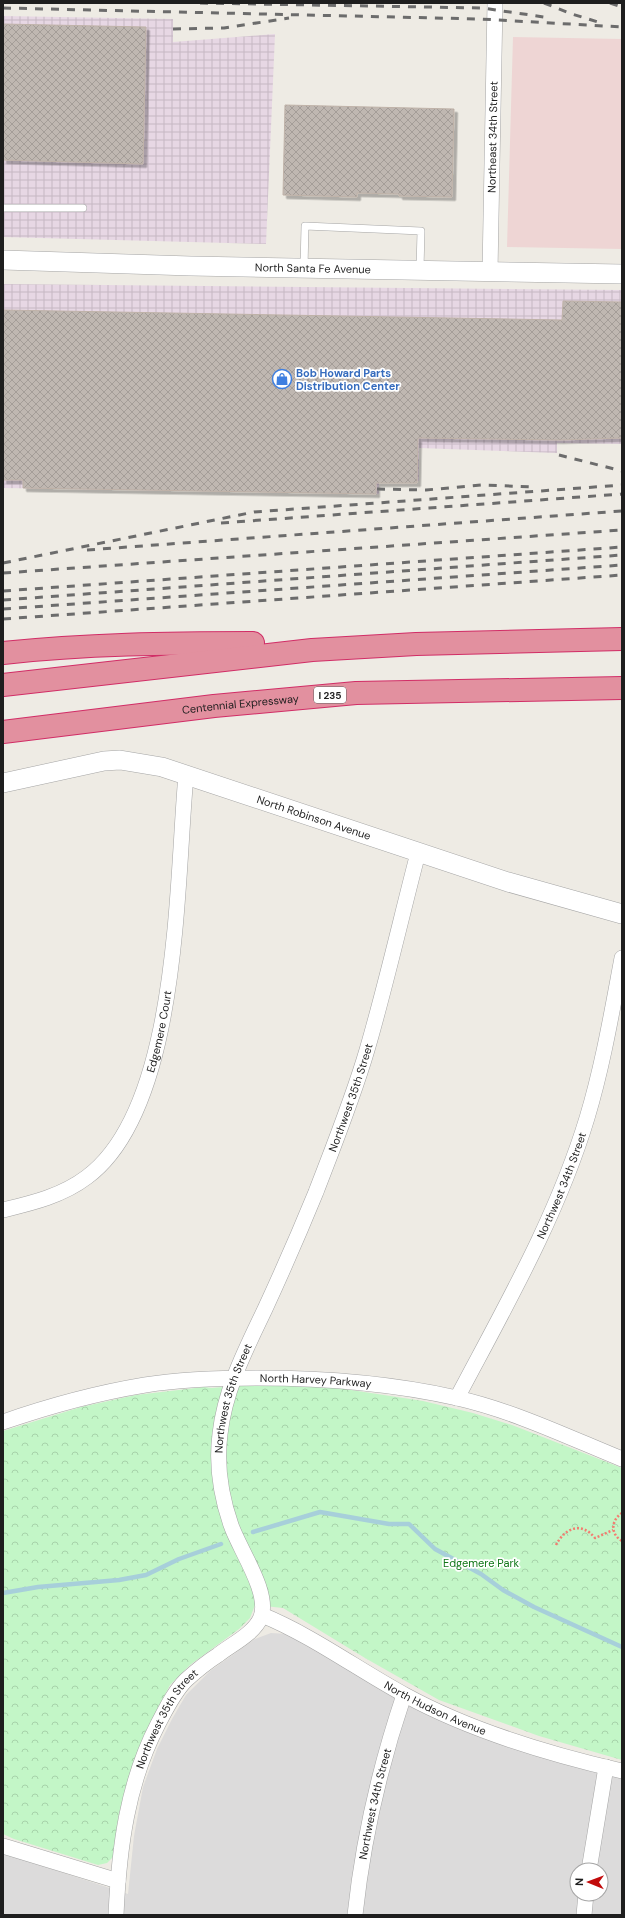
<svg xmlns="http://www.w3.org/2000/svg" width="625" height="1918" font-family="'DM Sans',sans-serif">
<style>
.residential{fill:#dcdbdb;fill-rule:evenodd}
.commercial{fill:#eed5d4}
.industrial{fill:url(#industrial-grid)}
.park{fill:url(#park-crowns)}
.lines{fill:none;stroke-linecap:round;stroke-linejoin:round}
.stream{stroke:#a7cfda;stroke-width:4.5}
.building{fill:url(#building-cross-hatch);stroke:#bfb2a8;filter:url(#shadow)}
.service-casing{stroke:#a5a5a5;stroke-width:8}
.minor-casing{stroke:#a5a5a5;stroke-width:16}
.tertiary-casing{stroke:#a5a5a5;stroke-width:20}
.motorway-casing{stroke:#d12d66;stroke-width:24}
.path{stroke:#f27e71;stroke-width:2.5;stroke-dasharray:2 2;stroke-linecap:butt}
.service{stroke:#fff;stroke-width:7}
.minor{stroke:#fff;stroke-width:15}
.tertiary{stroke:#fff;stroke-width:19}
.motorway{stroke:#e2909f;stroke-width:22}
.rail{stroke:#6c6c6c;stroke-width:3;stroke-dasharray:8 8;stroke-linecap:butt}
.labels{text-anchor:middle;stroke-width:3.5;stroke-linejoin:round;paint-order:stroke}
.shield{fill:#fff;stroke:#626262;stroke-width:1}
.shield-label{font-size:10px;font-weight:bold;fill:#1e1e1e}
.street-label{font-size:11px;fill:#1e1e1e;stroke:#fff}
.shop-label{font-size:11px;font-weight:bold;fill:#366cbe;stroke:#fff;text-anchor:start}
.park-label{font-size:11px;fill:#117719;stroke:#fff}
</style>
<defs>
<pattern id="industrial-grid" width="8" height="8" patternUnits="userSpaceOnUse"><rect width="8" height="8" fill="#e7d7e4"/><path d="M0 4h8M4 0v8" fill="none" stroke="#c6b8c3"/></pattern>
<pattern id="park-crowns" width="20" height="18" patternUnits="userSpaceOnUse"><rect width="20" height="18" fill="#c3f6c7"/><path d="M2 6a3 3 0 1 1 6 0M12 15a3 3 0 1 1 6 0" fill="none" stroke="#a7d2aa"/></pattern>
<pattern id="building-cross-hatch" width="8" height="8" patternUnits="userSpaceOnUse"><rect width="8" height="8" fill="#bfb7b1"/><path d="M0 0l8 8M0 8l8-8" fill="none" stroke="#a49d98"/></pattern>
<filter id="shadow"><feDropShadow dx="3.5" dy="3.5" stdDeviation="0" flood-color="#0004"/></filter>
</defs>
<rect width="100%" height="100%" fill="#eeebe4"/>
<path class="residential" d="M271,1633L288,1634L304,1642L384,1692L622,1778V1915H3V1853L128,1894L134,1836L143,1787L157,1749L172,1719L186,1695L210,1671L255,1639ZM577,1870H601V1894H577Z"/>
<path class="commercial" d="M513,37L622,39V249L507,247Z"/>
<path class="industrial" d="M3,16L173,19V42L275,34L266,244L3,237Z
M3,284L622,290V444L557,443V453L419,448V481L379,480V494L3,488Z"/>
<path class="park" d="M255,1384L325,1386L423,1401L473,1413L512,1425L622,1468V1760L539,1736L439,1700L365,1658L283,1608L255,1605L250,1618L239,1629L190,1665L170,1685L144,1735L134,1761L119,1814L113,1857L107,1863L98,1865L14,1839L3,1834V1431L81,1407L136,1395L204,1387L212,1388Z"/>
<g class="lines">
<path class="stream" d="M253,1532L320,1512L389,1524H409L435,1549L481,1574L503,1590L534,1607L622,1647
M3,1593L38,1587L119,1580L146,1575L179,1559L221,1544"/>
</g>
<path class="building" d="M3,24L146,27L143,164L3,160Z
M285,105L454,109L452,197L399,196V194L357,193V197L283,195Z
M563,301L622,302V438L560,440L418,438L417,483H376V494L23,488V480H3V310L562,320Z"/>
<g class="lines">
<defs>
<path id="service" d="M3,208H83
M304,268L305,226L421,231L420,269"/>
<g id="minor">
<path id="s1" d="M490,272L495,3"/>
<path id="s2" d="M3,1210C32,1203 62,1196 87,1177C180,1108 176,882 186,775"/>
<path id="s3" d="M457,1398C505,1307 557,1217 587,1118C603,1065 612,1011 622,958"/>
<path id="s4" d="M3,1422C49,1406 97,1393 145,1385C182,1379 220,1378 257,1378C324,1378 391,1383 457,1398C514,1411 568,1437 622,1459"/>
<path id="s5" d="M262,1615C313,1636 357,1669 405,1695C471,1731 548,1754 622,1771"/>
<path d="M3,1846L118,1881"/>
<path d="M589,1870L606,1767"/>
<path id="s6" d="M116,1915C119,1848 127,1784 158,1724C166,1709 174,1692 186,1680C196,1671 207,1662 218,1655C232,1644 254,1634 261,1617C270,1592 239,1549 231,1525C221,1496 216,1465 220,1434C225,1389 246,1349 265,1309C283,1270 300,1231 316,1192C334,1145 353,1098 367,1050C386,985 401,918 418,853"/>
<path id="s7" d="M355,1915C363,1840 380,1766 404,1695"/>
<path d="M584,1915L586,1894"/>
</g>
<g id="tertiary">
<path id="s8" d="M3,260L191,266L622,274"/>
<path id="s9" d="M3,783L104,761L120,760L162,767L508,882L622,914"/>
</g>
<g id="motorway">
<path d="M3,653C86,644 169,643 253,643"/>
<path d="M3,685L312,650L416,644L622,639"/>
<path id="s10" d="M3,732L214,706L356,693L622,688"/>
</g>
</defs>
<use href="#service" class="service-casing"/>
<use href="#minor" class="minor-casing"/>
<use href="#tertiary" class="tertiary-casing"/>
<use href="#motorway" class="motorway-casing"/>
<path class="path" d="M622,1513C611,1520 610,1534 622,1541
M556,1545C565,1528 581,1521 595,1538L613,1530"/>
<use href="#service" class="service"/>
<use href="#minor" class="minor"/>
<use href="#tertiary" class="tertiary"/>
<use href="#motorway" class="motorway"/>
<path class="rail" d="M200,3L482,8L544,17
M544,3L572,14L598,22
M610,3L622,7
M3,8L480,19L622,27
M173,29L224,28L289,18
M559,455L622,471
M377,489L426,490L482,485L535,487
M221,523L622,494
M87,550L622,511
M3,563L254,512L622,485
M3,573L622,530
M3,591L622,547
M3,600L622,555
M3,609L622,565
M3,619L622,575"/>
</g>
<defs>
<symbol id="shop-ring" viewBox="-11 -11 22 22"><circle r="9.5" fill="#fff" stroke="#3f7fe0" stroke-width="1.5"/><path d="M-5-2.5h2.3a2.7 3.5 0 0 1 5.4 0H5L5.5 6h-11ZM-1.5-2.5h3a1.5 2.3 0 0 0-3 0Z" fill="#3f7fe0"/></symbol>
</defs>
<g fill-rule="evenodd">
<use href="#shop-ring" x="271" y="368" width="22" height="22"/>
</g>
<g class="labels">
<rect class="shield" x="314" y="687" width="32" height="16" rx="3"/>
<g class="shield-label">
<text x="330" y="699">I 235</text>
</g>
<g class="street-label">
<text dy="4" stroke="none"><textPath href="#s1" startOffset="135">Northeast 34th Street</textPath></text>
<text dy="4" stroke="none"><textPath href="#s8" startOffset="310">North Santa Fe Avenue</textPath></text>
<text dy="4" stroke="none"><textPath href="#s10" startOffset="239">Centennial Expressway</textPath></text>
<text dy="4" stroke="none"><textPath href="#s9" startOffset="322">North Robinson Avenue</textPath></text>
<text dy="4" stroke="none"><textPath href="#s2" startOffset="257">Edgemere Court</textPath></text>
<text dy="4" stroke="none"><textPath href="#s6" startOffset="901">Northwest 35th Street</textPath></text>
<text dy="4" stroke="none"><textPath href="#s3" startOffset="237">Northwest 34th Street</textPath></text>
<text dy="4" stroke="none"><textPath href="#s4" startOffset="318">North Harvey Parkway</textPath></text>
<text dy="4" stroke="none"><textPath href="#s6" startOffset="577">Northwest 35th Street</textPath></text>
<text dy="4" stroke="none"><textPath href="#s5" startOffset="197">North Hudson Avenue</textPath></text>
<text dy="4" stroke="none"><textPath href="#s6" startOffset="206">Northwest 35th Street</textPath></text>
<text dy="4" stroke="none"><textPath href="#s7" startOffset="113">Northwest 34th Street</textPath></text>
</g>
<g class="shop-label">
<text x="296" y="377">Bob Howard Parts<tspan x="296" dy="13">Distribution Center</tspan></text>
</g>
<g class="park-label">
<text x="481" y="1567">Edgemere Park</text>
</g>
</g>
<rect width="625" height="1918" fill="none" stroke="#1e1e1e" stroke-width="8"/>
<g transform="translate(589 1882) rotate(271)"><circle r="19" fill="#ffffff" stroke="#a5a5a5"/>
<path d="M0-3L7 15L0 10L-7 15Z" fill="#c20a0b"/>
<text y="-6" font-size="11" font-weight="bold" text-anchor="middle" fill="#1e1e1e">N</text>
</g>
</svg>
